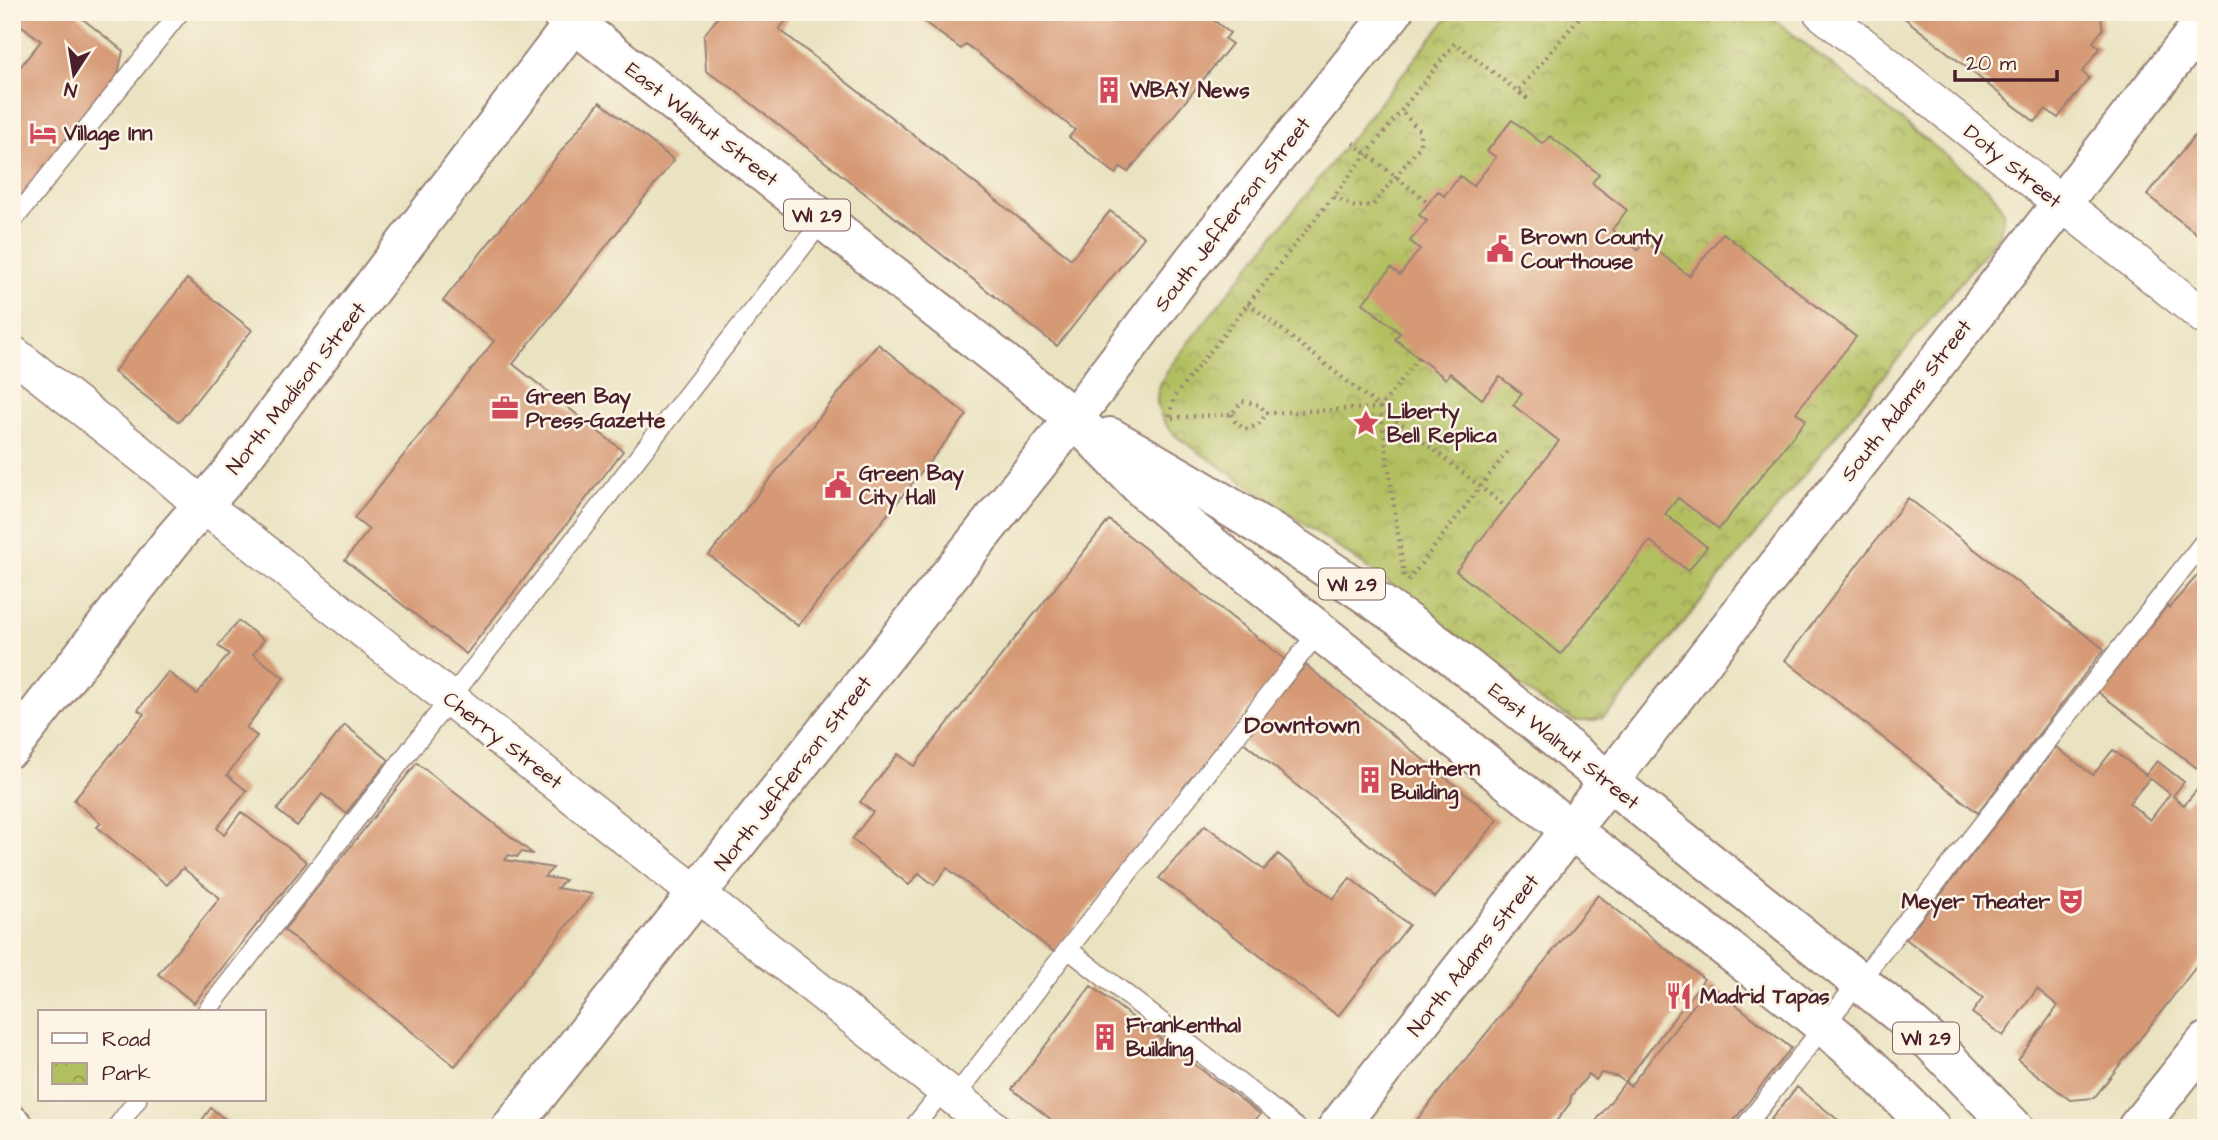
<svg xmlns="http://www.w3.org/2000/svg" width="2218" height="1140" font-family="'Architects Daughter',sans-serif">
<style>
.park{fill:url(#park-crowns);stroke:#7e6f46;stroke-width:2}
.building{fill:#d69974;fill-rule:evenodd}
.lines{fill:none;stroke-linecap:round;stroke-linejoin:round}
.lane-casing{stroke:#9a8176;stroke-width:21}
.street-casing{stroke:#9a8176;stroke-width:38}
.secondary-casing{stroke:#9a8176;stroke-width:42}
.primary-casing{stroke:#9a8176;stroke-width:42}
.path{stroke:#9a8176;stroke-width:4.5;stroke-dasharray:2 5;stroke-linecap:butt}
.lane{stroke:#fff;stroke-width:18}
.street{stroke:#fff;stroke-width:35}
.secondary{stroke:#fff;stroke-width:38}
.primary{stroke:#fff;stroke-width:38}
.labels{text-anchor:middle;stroke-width:5;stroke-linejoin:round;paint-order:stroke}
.shield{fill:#fcf5e5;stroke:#7f5f63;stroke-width:2}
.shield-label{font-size:19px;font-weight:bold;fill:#4a1f2b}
.poi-label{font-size:21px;font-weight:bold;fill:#4a1f2b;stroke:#fcf5e5;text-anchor:start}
.street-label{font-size:21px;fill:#4a1f2b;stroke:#fcf5e5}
.quarter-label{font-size:24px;font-weight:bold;fill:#4a1f2b;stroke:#fcf5e5}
</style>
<defs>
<pattern id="park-crowns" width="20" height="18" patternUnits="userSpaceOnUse" patternTransform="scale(1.75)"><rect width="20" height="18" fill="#b2bf61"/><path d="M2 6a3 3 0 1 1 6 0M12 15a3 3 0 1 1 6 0" fill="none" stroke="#939b50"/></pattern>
</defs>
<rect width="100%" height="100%" fill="#fcf5e5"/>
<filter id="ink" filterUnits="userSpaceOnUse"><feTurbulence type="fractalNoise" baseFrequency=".0143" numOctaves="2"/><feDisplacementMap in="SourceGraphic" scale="14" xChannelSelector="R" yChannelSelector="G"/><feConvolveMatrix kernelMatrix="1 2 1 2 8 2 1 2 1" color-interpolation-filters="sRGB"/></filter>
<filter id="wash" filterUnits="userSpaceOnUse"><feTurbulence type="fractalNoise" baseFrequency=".00686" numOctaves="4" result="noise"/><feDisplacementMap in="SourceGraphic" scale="28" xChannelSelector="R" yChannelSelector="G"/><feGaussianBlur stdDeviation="1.57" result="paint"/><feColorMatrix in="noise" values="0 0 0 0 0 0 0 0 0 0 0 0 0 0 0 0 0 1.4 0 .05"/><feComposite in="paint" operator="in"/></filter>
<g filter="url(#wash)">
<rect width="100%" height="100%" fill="#eae3c2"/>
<path class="park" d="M1452,12H1765L1988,189C2004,206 2007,212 1999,235L1614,708L1603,717L1592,721H1575L1544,704L1380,576L1177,437C1137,398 1165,375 1192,338Z"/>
<g id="blocks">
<path class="building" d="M12,12H74L123,51L117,78L23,197L12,188V77L41,41L12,18Z
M722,12H793L779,29L1071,259L1110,211L1144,237L1057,346L732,88L706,71L704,35Z
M911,12H1203L1230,33L1225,39L1232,44L1128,172L1121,167L1116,174L1069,137L1075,130L966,44L961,49Z
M1897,12H2100L2103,29L2093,42L2100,48L2082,72L2089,78L2058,118L2046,109L2035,122Z
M600,102L674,160L513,364L623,451L466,654L345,560L369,530L354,518L494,341L443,301Z
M1512,120L1543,144L1550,136L1599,174L1592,183L1627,210L1612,230L1638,250L1645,241L1689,276L1723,233L1856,337L1796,412L1806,420L1719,529L1678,498L1665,514L1707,547L1688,571L1650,541L1561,654L1456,571L1559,441L1513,405L1522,394L1500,377L1482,399L1450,373L1446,379L1395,339L1400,333L1363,303L1391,268L1400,275L1420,249L1410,241L1427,221L1419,215L1438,191L1444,196L1460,176L1473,186L1496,157L1487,151Z
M2196,134L2206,142V241L2147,195Z
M187,279L252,330L179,422L114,372Z
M878,344L967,415L798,626L709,555Z
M1908,498L2104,649L1978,813L1785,660Z
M1109,520L1287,661L1054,952L947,868L934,885L919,873L909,885L852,839L873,812L860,802L898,754L914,766Z
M2202,570L2206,574V775L2098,692L2167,606L2169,608Z
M238,621L264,640L253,654L284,678L246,728L257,736L227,775L247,791L217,828L224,835L241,812L307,862L194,1003L158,974L220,898L183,868L167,885L97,827L101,823L74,800L144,714L138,710L168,672L197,694L229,654L218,646Z
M1306,665L1498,820L1435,898L1242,741Z
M345,725L389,760L346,813L322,794L297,826L277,810Z
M2056,747L2093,775L2113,750L2146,775L2157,761L2184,782L2173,796L2184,805L2206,779V954L2094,1098L2070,1100L2018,1060L2058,1006L2037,989L2003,1036L1972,1013L1983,998L1906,939ZM2150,778L2170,794L2150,820L2129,803Z
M417,763L533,854L521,852L517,857L509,855L505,860L553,868L544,877L565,880L557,888L592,894L455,1066L284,930Z
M1205,825L1264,870L1278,854L1333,899L1350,878L1409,925L1338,1016L1159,878Z
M1598,895L1704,979L1625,1082L1630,1086L1710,984L1791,1048L1728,1128H1591L1625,1082L1618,1077L1601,1073L1596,1080L1589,1074L1571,1096L1570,1103L1551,1128H1410Z
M1091,986L1260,1114L1249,1128H1062L1012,1089Z
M1797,1087L1848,1128H1764Z
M211,1108L236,1128H196Z"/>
</g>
</g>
<g filter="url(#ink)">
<use href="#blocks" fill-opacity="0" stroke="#9a8176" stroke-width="2"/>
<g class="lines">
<defs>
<path id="lane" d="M12,222L180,12
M1068,949L1297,1128
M206,1012L823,220
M955,1097L1068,949L1320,630
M116,1128L137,1100
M913,1128L944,1089
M1744,1128L2206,539"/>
<path id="street" d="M1821,12L2206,318
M12,353L161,470L203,506L243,535L993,1128"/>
<path id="secondary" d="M12,747L175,537L229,475L582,12
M12,1125L15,1128
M511,1128L1074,418L1193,261L1393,12
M1337,1128L2206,19
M2137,1128L2206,1042"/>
<path id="primary" d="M560,12L1074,418L1145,491L1182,522C1312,624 1439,727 1568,828C1661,899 1755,967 1844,1043C1874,1069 1902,1099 1931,1128
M1110,437C1226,502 1333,568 1441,647L1897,1012L1931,1042L2014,1128"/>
</defs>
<use href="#lane" class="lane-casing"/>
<use href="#street" class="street-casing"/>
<use href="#secondary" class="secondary-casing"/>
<use href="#primary" class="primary-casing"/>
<path class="path" d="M1353,143L1429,203
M1334,197L1355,207L1373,205L1420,146V131L1402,112
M1248,303L1506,507
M1380,408L1266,413L1260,405L1242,401L1232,414L1169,418L1174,397L1455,43L1529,100L1518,91L1584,12
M1232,414L1235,421L1244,429C1256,427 1261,424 1266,413
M1404,576L1380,408L1419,357
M1408,581L1507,452"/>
<use href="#lane" class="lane"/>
<use href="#street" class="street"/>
<use href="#secondary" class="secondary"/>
<use href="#primary" class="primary"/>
</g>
</g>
<defs>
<symbol id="building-bare" viewBox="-9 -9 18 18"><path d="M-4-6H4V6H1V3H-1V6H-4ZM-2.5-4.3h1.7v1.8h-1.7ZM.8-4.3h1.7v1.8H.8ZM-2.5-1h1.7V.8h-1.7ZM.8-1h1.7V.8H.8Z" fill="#d1495b" stroke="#fcf5e5" stroke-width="2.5" paint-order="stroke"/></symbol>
<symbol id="hotel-bare" viewBox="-9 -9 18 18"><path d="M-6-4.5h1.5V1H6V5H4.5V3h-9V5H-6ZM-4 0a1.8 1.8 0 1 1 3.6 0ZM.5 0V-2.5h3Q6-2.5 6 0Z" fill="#d1495b" stroke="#fcf5e5" stroke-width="2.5" paint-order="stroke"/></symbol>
<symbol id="civic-bare" viewBox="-9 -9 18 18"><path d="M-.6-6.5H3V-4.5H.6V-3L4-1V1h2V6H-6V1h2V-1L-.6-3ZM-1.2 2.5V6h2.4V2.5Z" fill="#d1495b" stroke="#fcf5e5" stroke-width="2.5" paint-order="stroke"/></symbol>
<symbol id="office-bare" viewBox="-9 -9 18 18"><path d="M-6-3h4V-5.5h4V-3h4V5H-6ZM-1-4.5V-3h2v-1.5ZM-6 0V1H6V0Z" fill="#d1495b" stroke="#fcf5e5" stroke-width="2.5" paint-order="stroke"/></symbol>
<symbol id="sight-bare" viewBox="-9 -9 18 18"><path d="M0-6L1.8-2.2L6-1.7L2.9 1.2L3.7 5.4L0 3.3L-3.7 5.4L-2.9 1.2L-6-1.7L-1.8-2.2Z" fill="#d1495b" stroke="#fcf5e5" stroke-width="2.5" paint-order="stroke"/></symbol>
<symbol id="theatre-bare" viewBox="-9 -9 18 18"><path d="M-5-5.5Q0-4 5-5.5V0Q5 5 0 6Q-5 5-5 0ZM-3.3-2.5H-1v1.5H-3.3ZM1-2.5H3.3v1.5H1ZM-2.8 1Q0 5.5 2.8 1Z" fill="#d1495b" stroke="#fcf5e5" stroke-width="2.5" paint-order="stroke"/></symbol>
<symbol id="restaurant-bare" viewBox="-9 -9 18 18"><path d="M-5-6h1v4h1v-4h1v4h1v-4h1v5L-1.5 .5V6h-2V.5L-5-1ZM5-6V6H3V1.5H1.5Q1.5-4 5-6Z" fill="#d1495b" stroke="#fcf5e5" stroke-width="2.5" paint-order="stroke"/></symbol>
</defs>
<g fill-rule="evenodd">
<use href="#building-bare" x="1090" y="71" width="38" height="38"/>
<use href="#hotel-bare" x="24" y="114" width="38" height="38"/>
<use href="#civic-bare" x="1481" y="230" width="38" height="38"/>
<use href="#office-bare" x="486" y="389" width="38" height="38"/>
<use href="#sight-bare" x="1347" y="404" width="38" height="38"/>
<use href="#civic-bare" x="819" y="466" width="38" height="38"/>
<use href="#building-bare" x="1351" y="761" width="38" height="38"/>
<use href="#theatre-bare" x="2052" y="882" width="38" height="38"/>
<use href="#restaurant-bare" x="1660" y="977" width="38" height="38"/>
<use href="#building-bare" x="1086" y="1018" width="38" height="38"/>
</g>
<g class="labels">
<g class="shield">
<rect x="784" y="199.5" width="66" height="31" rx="5"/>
<rect x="1319" y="568.5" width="66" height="31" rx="5"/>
<rect x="1893" y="1022.5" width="66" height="31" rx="5"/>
</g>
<g class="shield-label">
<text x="817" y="222">WI 29</text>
<text x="1352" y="591">WI 29</text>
<text x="1926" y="1045">WI 29</text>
</g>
<g class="poi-label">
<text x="1130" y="97">WBAY News</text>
<text x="64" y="140">Village Inn</text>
<text x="1521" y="244">Brown County<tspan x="1521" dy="24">Courthouse</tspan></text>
<text x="526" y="403">Green Bay<tspan x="526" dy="24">Press-Gazette</tspan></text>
<text x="1387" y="418">Liberty<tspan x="1387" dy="24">Bell Replica</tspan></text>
<text x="859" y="480">Green Bay<tspan x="859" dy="24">City Hall</tspan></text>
<text x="1391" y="775">Northern<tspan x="1391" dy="24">Building</tspan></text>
<text x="2050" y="908" text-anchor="end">Meyer Theater</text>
<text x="1700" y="1003">Madrid Tapas</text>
<text x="1126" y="1032">Frankenthal<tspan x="1126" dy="24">Building</tspan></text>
</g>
<g class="street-label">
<text transform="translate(702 124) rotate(38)" y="7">East Walnut Street</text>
<text transform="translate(2013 166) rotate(39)" y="7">Doty Street</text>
<text transform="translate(1232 214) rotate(-52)" y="7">South Jefferson Street</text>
<text transform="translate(296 388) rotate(-52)" y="7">North Madison Street</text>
<text transform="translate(1906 400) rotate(-52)" y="7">South Adams Street</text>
<text transform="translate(503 740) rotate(38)" y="7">Cherry Street</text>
<text transform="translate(1564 746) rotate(39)" y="7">East Walnut Street</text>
<text transform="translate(793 773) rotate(-52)" y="7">North Jefferson Street</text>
<text transform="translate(1473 955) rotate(-52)" y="7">North Adams Street</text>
</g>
<g class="quarter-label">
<text x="1302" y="733">Downtown</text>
</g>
</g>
<rect width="2218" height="1140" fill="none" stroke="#fcf5e5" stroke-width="42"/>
<rect x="38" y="1010" width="228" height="91" fill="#fcf5e5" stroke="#b59f9b" stroke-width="2"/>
<rect x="52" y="1033" width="35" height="10" fill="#ffffff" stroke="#b59f9b" stroke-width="2"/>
<text x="102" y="1046" font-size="21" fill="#4a1f2b">Road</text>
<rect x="52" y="1063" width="35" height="21" fill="url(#park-crowns)" stroke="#b59f9b" stroke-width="2"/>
<text x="102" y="1080" font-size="21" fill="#4a1f2b">Park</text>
<g transform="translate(74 74) rotate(192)" stroke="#fcf5e5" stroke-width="5" paint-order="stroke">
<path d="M0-5L12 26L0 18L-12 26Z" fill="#4a1f2b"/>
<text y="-10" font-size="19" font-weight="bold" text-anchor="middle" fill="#4a1f2b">N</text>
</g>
<path d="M1955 70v10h102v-10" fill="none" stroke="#4a1f2b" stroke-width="3.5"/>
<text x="1966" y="70" font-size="21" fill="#4a1f2b" stroke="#fcf5e5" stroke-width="5" paint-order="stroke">20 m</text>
</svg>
